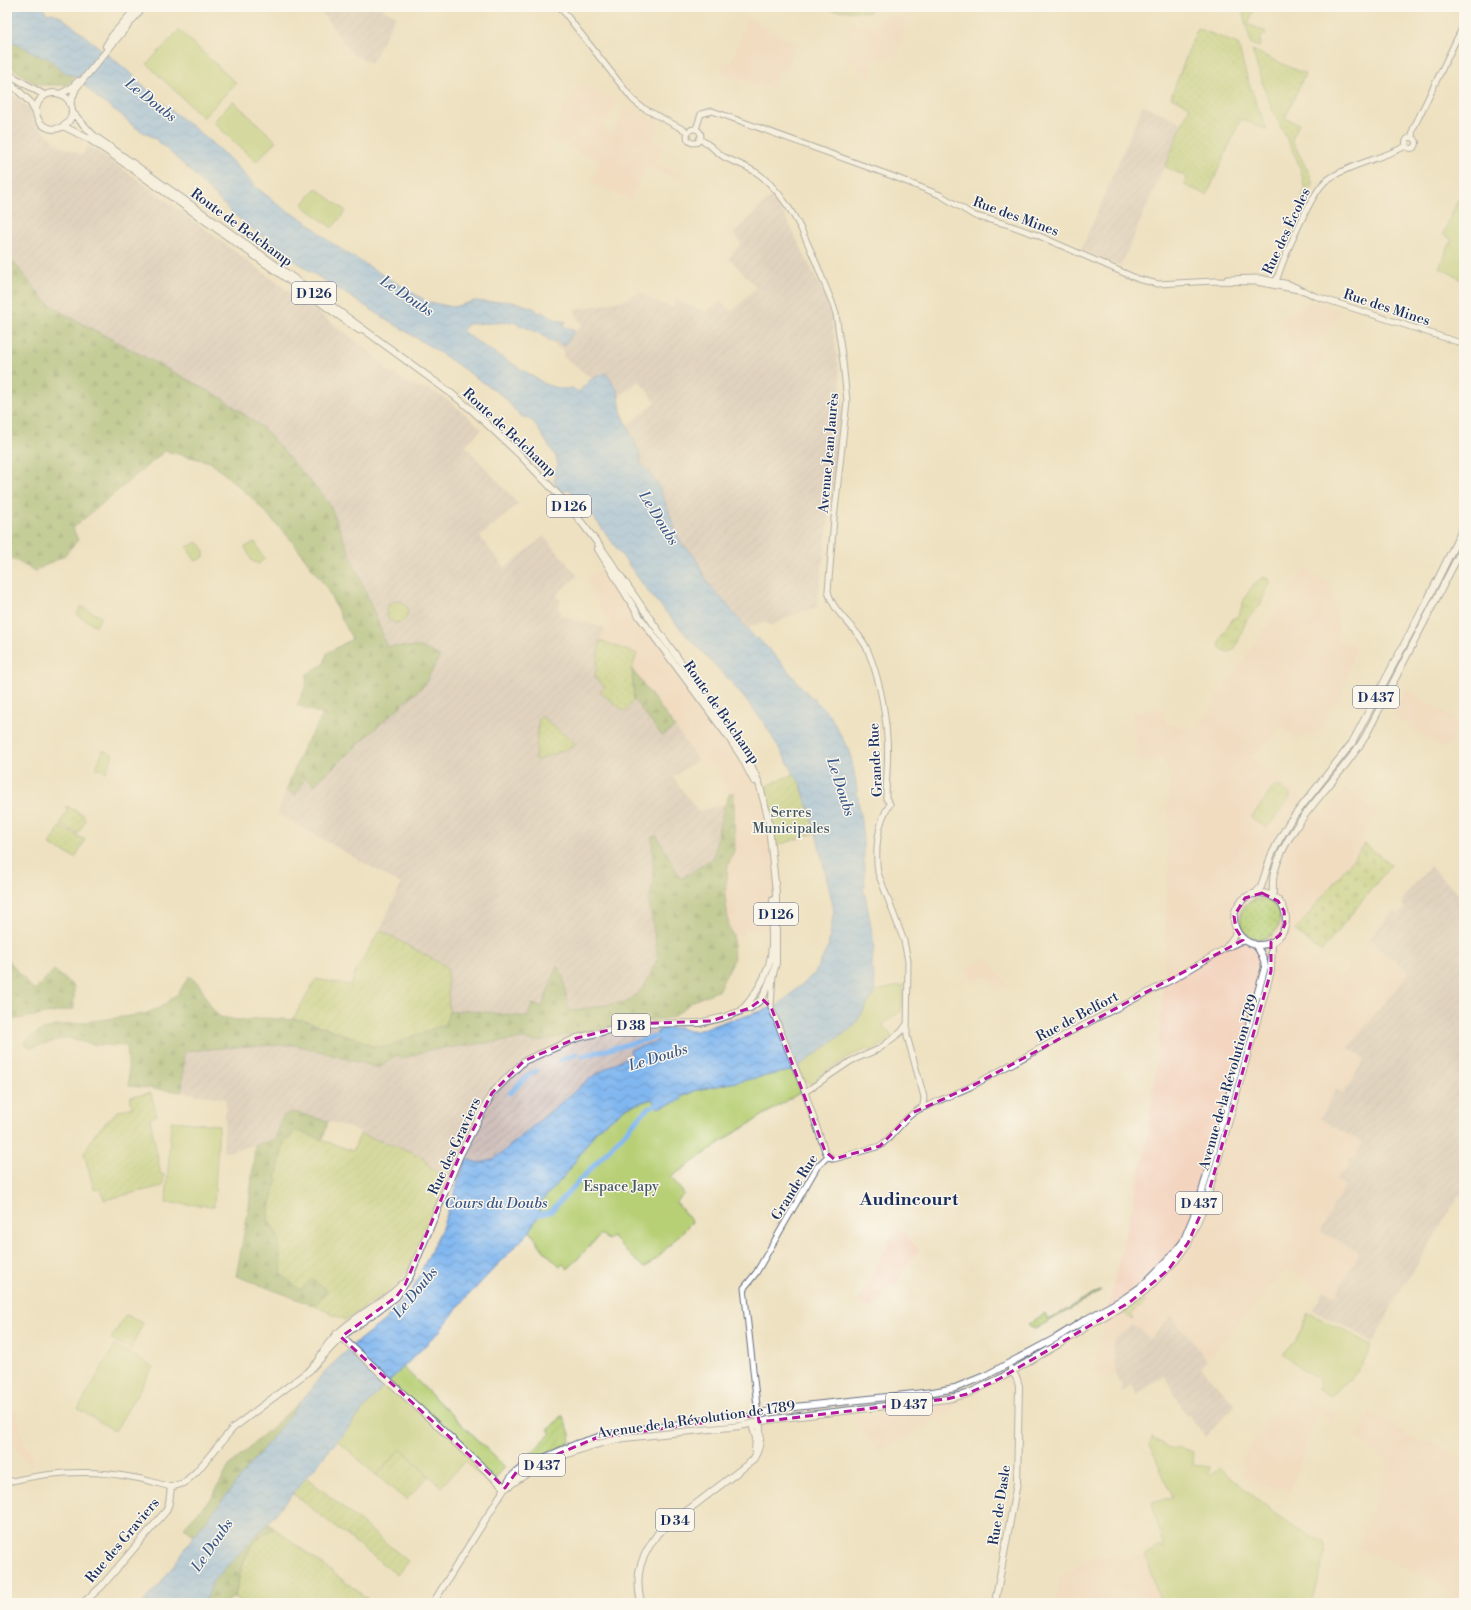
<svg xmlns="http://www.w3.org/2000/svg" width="1471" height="1610" font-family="'Libre Bodoni',serif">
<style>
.built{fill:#f3d4bf}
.industrial{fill:url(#industrial-furrows)}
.grass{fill:url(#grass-dots);stroke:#697f69}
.forest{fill:url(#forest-firs);stroke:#567062}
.wetland{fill:url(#wetland-marsh);stroke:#697f69}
.cemetery{fill:url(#cemetery-stones);stroke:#697f69}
.park{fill:#b7cf74;stroke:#697f69}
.garden{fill:url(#garden-furrows);stroke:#697f69}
.water{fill:url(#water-waves);stroke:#4e73a7}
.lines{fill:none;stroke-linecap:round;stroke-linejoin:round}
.canal{stroke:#81b7f0;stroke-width:5}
.minor-casing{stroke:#656d81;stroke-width:7}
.major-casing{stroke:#656d81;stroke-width:8}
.minor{stroke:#fff;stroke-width:5}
.major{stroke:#fff;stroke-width:6}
.marked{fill:none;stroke:#b5179e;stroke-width:3;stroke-dasharray:8 5;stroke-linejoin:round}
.labels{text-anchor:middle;stroke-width:3;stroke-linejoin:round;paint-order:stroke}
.shield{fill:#fbf7ec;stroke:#5e6b89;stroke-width:1}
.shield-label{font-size:13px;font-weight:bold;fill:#1b2f5e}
.street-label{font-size:14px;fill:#1b2f5e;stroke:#fbf7ec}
.park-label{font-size:14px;fill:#425764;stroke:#fbf7ec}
.water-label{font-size:15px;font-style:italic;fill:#3a588a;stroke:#fbf7ec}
.district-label{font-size:18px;font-weight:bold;fill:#1b2f5e;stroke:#fbf7ec}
</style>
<defs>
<pattern id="industrial-furrows" width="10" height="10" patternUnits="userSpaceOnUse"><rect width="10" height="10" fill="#cfc0bb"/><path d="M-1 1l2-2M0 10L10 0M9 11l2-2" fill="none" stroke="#b1a5a3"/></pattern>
<pattern id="grass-dots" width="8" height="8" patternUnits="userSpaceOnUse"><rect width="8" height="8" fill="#b7cf74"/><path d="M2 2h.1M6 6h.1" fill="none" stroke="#9db267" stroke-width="1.8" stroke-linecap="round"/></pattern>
<pattern id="forest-firs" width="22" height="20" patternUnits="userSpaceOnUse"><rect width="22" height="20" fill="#91b266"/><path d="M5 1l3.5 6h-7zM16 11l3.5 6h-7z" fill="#769157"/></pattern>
<pattern id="wetland-marsh" width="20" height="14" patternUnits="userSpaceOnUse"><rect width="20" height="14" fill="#b7cf74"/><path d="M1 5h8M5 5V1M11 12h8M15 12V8" fill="none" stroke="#9db267"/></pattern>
<pattern id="cemetery-stones" width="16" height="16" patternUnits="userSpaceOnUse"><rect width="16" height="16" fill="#b7cf74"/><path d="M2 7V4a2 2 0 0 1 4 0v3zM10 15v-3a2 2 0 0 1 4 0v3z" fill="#9db267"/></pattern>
<pattern id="garden-furrows" width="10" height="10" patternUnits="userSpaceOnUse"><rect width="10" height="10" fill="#b7cf74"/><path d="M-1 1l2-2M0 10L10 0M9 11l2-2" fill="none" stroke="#9db267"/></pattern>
<pattern id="water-waves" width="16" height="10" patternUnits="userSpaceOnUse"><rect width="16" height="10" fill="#81b7f0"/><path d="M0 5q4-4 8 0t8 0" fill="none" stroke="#6995c6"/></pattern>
</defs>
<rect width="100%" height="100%" fill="#fbf7ec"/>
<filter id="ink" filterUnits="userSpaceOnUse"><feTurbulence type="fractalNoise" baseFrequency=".025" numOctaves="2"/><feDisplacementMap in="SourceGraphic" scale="8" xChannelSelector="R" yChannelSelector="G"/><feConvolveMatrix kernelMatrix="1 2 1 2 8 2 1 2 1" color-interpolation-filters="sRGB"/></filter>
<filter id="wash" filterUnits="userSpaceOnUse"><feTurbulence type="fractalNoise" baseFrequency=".012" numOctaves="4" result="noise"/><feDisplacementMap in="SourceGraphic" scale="16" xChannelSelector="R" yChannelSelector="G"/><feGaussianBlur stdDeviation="0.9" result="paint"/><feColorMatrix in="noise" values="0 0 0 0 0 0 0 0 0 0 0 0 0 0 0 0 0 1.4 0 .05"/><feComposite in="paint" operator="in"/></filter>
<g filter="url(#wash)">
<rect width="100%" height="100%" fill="#eee1c1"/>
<path class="built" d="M882,16H902L905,30L898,54L872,61L871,79L845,58L846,24H856L857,27H859L860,24H878Z
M747,17L796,44L785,72L778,70L773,89L722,73L726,61L732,63Z
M582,84L617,100L603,128L605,129L604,131L612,135L627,105L660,123L652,140L663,146L655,162L678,173L676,179L647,166L631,200L591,183L600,162L545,136L559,116L561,118L562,115L559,113L578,86Z
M1310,302L1322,303L1332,310L1335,307L1340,310L1316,348L1327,355L1309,382L1280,321Z
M604,565L700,681L748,751L759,774L771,814L775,846L779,929L744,930V936H733L729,926L725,895L728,866L735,848L734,793H730L714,764L704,767L698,760L632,669L637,654L600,640L605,628H608L610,625L586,580Z
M1305,568L1330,583L1338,622V641L1356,645L1348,675L1339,698L1314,737L1305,734L1299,741L1282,727L1273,738L1249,757L1270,771L1324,814L1345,787L1378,812L1359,839L1365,844L1295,931L1291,940L1339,977L1369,940L1409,972L1348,1048L1364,1059L1344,1093L1337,1089L1320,1119L1361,1142L1356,1160L1340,1174L1336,1180L1345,1186L1320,1231L1359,1252L1335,1296L1287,1269L1207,1360L1172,1316L1148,1340L1139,1327L1113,1340L1116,1375L1101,1378L1093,1370L1132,1207L1147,1139L1158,1052L1163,989L1167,872H1171L1167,860L1168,796L1172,775L1169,768L1160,759L1150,762L1138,763L1132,713L1163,708L1166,724L1181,727L1196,728L1202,722Z
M1406,689L1464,725V731L1444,749L1392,716Z
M987,957L1008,985L997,990L986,976L974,982L965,969Z
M898,1225L919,1250L900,1275L901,1277L893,1287L891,1286L872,1310L858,1301Z
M1292,1391L1336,1414L1332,1423L1318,1413L1290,1492L1280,1486L1276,1491L1265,1484L1262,1489L1241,1473L1245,1467L1239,1463L1288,1392Z
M7,1400L17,1413L26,1448L30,1447L33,1461L31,1469L7,1439Z
M963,1400L948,1413L942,1417L941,1416L880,1452L850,1416L939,1406Z
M1370,1411L1405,1433V1435L1422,1443H1432L1464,1458V1603L1432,1578L1422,1573H1417L1358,1548L1389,1461L1357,1438Z
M1145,1555L1161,1603H1056L1060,1577L1094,1556Z"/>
<path class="industrial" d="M328,7H338L342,10L346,7H383L382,9L396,15L372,63L352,54L322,13Z
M7,90L31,110L35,124L61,146L82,155L88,145L134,177L355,340L380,361L389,372L420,389H428L435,392L451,402L482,429L465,445L518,504L480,537L505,568L544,536L578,576L561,590L557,595V598L560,599L559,609L561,613L559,615L605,628L600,640L605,687L600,692L624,712L634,700L662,736L675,727L698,760L673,777L698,811L725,804L718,832L714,857L680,880L657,836L652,837L654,880L649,901L658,958L645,985L629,1001L568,1011L563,976L541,1008L528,1017L468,1010L449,1012L447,967L380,930L401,884L278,814L286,791L296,795L305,778L314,785L425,684L421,647L386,646L381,630L329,503L44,300L7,254Z
M1143,105L1183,123L1121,266L1081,250Z
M774,194L830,306L844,406L817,607L790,616L771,626L766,622L754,625L747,630L709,584L704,577L695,556L680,541L647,468L640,463V454L628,425L656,402L639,381L618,398V391L613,381L595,377L591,378L563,356V350L560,348L558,349L553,343L556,340L563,346L582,325L574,310L625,300L640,292L654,301L673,308L676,300L707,312L720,301L732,312L756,287L729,258L741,243L733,234Z
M1430,866L1464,899V1199L1459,1195L1410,1277L1405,1282L1373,1343L1347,1327L1312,1310L1324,1290L1335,1296L1359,1252L1320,1231L1345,1186L1336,1180L1340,1174L1350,1166L1349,1165L1350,1159L1356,1160L1361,1142L1320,1119L1336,1089L1344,1093L1364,1059L1348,1048L1409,972L1369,940L1390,914L1394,912L1399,914L1405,909L1402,904L1403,898Z
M632,1027L657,1031L658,1041L630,1050L632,1056L617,1062L589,1079L493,1160L478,1163L466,1159L465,1163L460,1164L446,1182L440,1173L431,1169L423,1157L415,1153L360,1134L361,1132L338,1124L293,1112L283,1116L275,1139L228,1152H223L226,1099L182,1092L184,1051L251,1046L296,1045L321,1051L397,1055L402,1059L429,1050L470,1045L523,1039L535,1042L592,1030L599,1036Z
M1172,1316L1207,1360L1201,1367L1235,1405L1205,1437L1188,1414L1186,1415L1185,1413L1164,1375L1137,1395L1131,1385L1121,1393L1122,1384L1118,1381L1116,1375L1113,1340L1133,1325L1136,1329L1139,1327L1149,1340Z"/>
<path class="grass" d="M1241,7H1255L1248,24L1266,32L1265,36L1263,34L1260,41L1261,43L1259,47L1251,44Z
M1197,28L1238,44L1248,81L1267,130L1241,119L1207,195L1184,185L1187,177L1165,167L1190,106L1171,97Z
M1252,50L1305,74L1285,118L1299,124L1292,139L1293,142L1311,177L1313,188H1304C1302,161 1287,142 1276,117C1266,96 1259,73 1252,50Z
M1304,191L1312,192L1286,248L1283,246L1300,208Z
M386 612a11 11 0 1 1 22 0a11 11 0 1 1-22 0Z
M600,640L637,654L632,669L634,700L625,712L600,692L605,687L595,678Z
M541,716L575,743V746L538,760L535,759L539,718Z
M1275,785L1279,788L1281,787L1290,794V798L1267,828L1251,818Z
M66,806L84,815L83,817L86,819L78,834L60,824L68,809L65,807Z
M60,826L85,840L75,858L50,845Z
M1240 919a20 20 0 1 1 40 0a20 20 0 1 1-40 0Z
M1142,1298L1147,1302H1146L1140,1308L1138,1307L1131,1315L1134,1319H1130L1123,1311Z
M274,1528L368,1599L365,1603H244L235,1597C241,1567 245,1543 274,1528Z"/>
<path class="forest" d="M7,38L41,56L48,58L62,71L75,76L67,85H41L32,82L7,64Z
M7,254L44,300L66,315L222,398L264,429L329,503L381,630L386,646L421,647L440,656L425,684L314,785L305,778L296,795L286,791L302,750L323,715L297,705L306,686L307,674L324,664L327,653L352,639L326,587L291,540L251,497L210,462L165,451L73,528L78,540L64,556L35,571L7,556Z
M632,669L675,727L662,736L634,700Z
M730,793H734L735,848L728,866L725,895L729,926L733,936L734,960L718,991L693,1001L672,1018L631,1022L535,1042L523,1039L470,1045L429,1050L402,1059L397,1055L379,1068L296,1045L251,1046L184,1051L182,1092L129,1086L127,1046L95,1045L66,1038L30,1048L23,1043L38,1032L55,1026L144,1014L161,1007L178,994L189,976L199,984L211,1007L220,1017L239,1020L264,1018L303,1020L358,1039L372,1046L385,1047L445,1024L449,1012L468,1010L528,1017L532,1004L542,1007L557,966L563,976L569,1011L629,1001L645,985L658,958L649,901L654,880L652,837L657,836L681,879L714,857C718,835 720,813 730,793Z
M7,959L34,990L54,970L74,986V1009L7,1021Z
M293,1112L328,1121L323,1140L294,1130L290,1139H285L268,1219L278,1236L283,1275L312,1279L328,1291L315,1306L236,1276L249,1207L255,1145L275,1139L283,1116Z
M303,1399L194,1536L184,1527L212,1497L229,1466Z
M268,1523L274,1528C245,1543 241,1567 235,1597L224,1603H205L213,1581Z"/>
<path class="wetland" d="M1263,577L1269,579L1270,583L1259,607L1247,619L1236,647L1229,653C1208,650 1228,627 1233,618L1238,617C1240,613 1241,609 1242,605C1246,594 1254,583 1263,577Z"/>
<path class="cemetery" d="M1365,844L1391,865L1321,952L1295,931Z"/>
<path class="park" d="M827,7H870V12L827,10Z
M179,30L236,83L203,118L147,64Z
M233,101L276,141L256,162L213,122Z
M316,188L346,211L332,228L302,205Z
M1462,191L1464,192V281L1439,267L1452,240L1443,234Z
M197,542C202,544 205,552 204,557L196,561L194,559L187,547Z
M255,542L264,559L259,564L252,561L245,547Z
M81,606L101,617L96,626L77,615Z
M103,750L113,755L106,772L96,768Z
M904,985L901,1011L883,1024L892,1037L872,1052L869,1049L852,1055L816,1078L819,1080C806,1089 802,1079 798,1067L854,1026L876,991Z
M793,1070L801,1092L733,1134L671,1177L684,1194L676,1202L692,1222L657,1258L644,1268L612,1237L608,1240L601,1234L568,1269L563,1264L560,1266L544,1251L530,1231L538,1216L541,1202L567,1173L596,1131L627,1107L652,1099L658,1108L681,1097L682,1095L684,1096L697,1090Z
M171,1121L219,1125L214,1206L166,1203Z
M1309,1313L1344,1330L1372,1346L1358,1372L1330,1396L1317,1388L1319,1381L1283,1354L1296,1340Z
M126,1315L143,1323L131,1349L111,1339Z
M115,1345L153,1367L115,1431L78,1409Z
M403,1367L505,1467L490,1485L465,1461L441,1487L401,1449L376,1475L337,1440L380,1390Z
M1152,1438L1162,1443L1164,1446L1174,1449L1177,1447L1193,1452L1192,1465L1210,1467L1209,1474L1212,1475L1219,1468L1271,1510L1296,1528L1323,1542L1326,1552L1312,1603H1161L1145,1555L1153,1551L1158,1545L1164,1548L1152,1503L1172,1497L1150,1444Z"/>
<path class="garden" d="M795,773L801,785L816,833L775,846L771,814L764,787Z
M380,930L447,967L449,1012L445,1024L385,1047L372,1046L358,1039L330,1029L303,1020L293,1019L316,979L351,985L356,970Z
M151,1093L157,1115L150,1118L161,1175L164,1174L163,1186L104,1200L101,1189L94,1190L84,1153L96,1132L118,1111L132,1107L130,1097Z
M294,1130L353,1151L360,1134L415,1153V1155L417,1156L418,1154L423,1157L431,1169L440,1173L446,1182C434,1212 419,1260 398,1282C383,1297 363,1308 345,1320L315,1306L328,1291L312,1279L301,1290L282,1275L278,1236L268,1219L285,1139H290Z
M1101,1290L1100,1292L1035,1329L1030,1327L1028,1325L1045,1313L1049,1320Z
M561,1416H563C565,1426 575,1436 568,1444L520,1465L551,1433L548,1430Z
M401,1449L429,1476L406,1500L376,1475Z
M306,1477L408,1561L397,1575L292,1493Z"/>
<path class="water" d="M7,7H43L47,14L53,13L63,18L134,76L158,100L202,134L236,165L255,186L284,209L307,222L329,241L350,255L428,302L453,307L475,301L488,302L504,301L519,303L535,309L538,313L542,312L557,320L567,322L563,324V326L575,331L563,346L556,340L553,343L541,334L513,322L469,324L462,331L485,347L547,385L562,389L572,388L579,392C587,381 594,377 606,373L618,391L621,411L640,454V463C663,481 667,513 679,538C682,546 691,550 695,557C700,566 703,575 709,584L756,639L758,638L781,662L804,690L830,715L850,753L856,782L863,838L865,886L863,890L865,893L874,944L872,966L876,991L854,1026L798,1067L790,1071L697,1090L682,1096L681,1100L658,1108L652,1099L627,1107L596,1131L567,1173L541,1202L538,1216L530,1231L465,1299L438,1333L380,1390L268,1523L213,1581L205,1603H142L161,1583L194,1536L325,1371L354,1344L385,1320L412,1290L442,1228L466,1159L478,1163L493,1160L589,1079L617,1062L632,1056L630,1050L658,1041L657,1031L665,1028H681L689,1031H697L732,1019L733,1020L777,1006L815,973L828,947L834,910L816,833L801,785L764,723L732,683L687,636L650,594L590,512L569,489L561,493L554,482L556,475L553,474L558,465L556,457L533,421L519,415L504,397L445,356L311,272L265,239L231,212L187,168L157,140L133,126L119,113L97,98L75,76L62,71L48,58L41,57L7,38Z"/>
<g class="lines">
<path class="canal" d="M583,1056L663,1035
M561,1060L576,1054
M510,1093L530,1074L536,1071
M532,1216L550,1212L648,1108L661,1102"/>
</g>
</g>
<g filter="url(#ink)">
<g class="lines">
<defs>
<path id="minor" d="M560,7L633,100L643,108L688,132
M696,129L701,114L712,111L721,114L892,176L940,195L975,216L1006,224L1037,235L1138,279L1158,284L1214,281L1256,282L1304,291
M687 136a7 7 0 1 1 14 0a7 7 0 1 1-14 0Z
M1412,137L1413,129L1464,24
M1405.5 143a5.5 5.5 0 1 1 11 0a5.5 5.5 0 1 1-11 0Z
M699,139C710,143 715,152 724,157C736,163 749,167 760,175C798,205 813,258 832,302L836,314L843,362L847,401L834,519L828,591C834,616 859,628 868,651C879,678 885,708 887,737C889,757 886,778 886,798L890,804C877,822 875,852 878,873L904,941L908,961L907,1036L924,1097L923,1106L908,1117L889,1138L880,1146L834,1159L828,1156L825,1151L805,1092L771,1007L773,974
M1227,279L1260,278L1289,284L1315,296L1464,344
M1276,282C1282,262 1312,190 1327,180C1350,164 1381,159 1406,146
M1226,947L1234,936L1236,929
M805,1092L851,1061L879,1049L901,1032L906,1025
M920,1109L970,1087L1068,1033L1172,980L1224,949L1239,942L1246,941
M758,1415L744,1288L756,1273L817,1167L828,1156
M7,1482C48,1472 94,1469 136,1478C148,1480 159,1484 171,1487"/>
<path id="major" d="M106,46L112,36L137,7
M7,73L44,95
M7,80L30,102L35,111
M36 111a18 18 0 1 1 36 0a18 18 0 1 1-36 0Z
M60,94L70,89L78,81
M70,104L76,88L143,7
M72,112L93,135L277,266L452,394L473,411L519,454L566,503L582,523L602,549L664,639L728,727L746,754L759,783L768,817L776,893V963L773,974L762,999L750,1008L721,1018L699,1023L633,1024L577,1038L524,1061L492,1093L460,1155L410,1276L396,1297L341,1337L310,1370L233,1428L197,1471L184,1483L171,1487L169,1503L166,1511L101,1587L83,1603
M63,126L89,139L110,153L359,330
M598,549L639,616L727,735L741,756L754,781
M1234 919a26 26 0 1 1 52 0a26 26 0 1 1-52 0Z
M1255,894L1261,887L1271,856L1279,840L1290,821L1352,743L1427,601L1464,526
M1273,897C1273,889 1272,881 1274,873C1288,821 1338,782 1365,737L1464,545
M742,1010C758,992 772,970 772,944C772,929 771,915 773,900
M337,1333L505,1488
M320,1357C332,1333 355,1319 377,1304C386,1298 395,1292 402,1284
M755,1451L756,1438L753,1428L759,1422
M506,1488C540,1462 582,1446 624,1438L740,1426L774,1419L947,1399L967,1394L999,1379L1078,1333L1087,1326L1130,1302L1146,1290L1176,1260L1188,1243L1206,1202L1271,971L1272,942
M433,1603L505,1488C510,1477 515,1472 525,1466L579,1443L605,1435L641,1429L742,1419L776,1409L933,1392L955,1388L987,1375L1056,1338L1085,1320L1125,1298L1142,1286L1171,1257L1183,1242L1198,1206L1265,967C1264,957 1261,951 1254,944
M641,1603C634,1573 641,1557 658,1533L752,1461C762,1447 761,1435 759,1418
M995,1603L1017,1483L1019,1386L1017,1379L1011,1369"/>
</defs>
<use href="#minor" class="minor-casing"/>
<use href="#major" class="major-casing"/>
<use href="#minor" class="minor"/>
<use href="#major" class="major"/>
</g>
</g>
<path d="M0 0H1471V1610H0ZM1262,893L1278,901L1284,911L1285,924L1280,935L1271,942V971L1206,1202L1188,1243L1168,1270L1130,1302L999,1379L967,1394L947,1399L759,1422L758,1415L596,1438L517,1471L505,1488L341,1337L396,1297L405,1285L460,1155L492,1093L524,1061L577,1038L633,1024L711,1021L750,1008L762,999L771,1007L825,1151L834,1159L880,1146L912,1113L970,1087L1243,940L1236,929L1234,916L1245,898Z" fill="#eee1c1" fill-opacity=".55" fill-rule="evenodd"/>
<path class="marked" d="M1262,893L1278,901L1284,911L1285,924L1280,935L1271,942V971L1206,1202L1188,1243L1168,1270L1130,1302L999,1379L967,1394L947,1399L759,1422L758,1415L596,1438L517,1471L505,1488L341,1337L396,1297L405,1285L460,1155L492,1093L524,1061L577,1038L633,1024L711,1021L750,1008L762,999L771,1007L825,1151L834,1159L880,1146L912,1113L970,1087L1243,940L1236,929L1234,916L1245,898Z"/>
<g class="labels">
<g class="shield">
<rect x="292" y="282" width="44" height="22" rx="3"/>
<rect x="547" y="495" width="44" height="22" rx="3"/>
<rect x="1353" y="686" width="46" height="22" rx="3"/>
<rect x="754" y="903" width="44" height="22" rx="3"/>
<rect x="612" y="1014" width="38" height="22" rx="3"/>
<rect x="1176" y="1192" width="46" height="22" rx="3"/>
<rect x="886" y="1393" width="46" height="22" rx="3"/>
<rect x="519" y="1454" width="46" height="22" rx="3"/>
<rect x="656" y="1509" width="38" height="22" rx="3"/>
</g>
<g class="shield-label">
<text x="314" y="298">D 126</text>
<text x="569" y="511">D 126</text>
<text x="1376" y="702">D 437</text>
<text x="776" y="919">D 126</text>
<text x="631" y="1030">D 38</text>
<text x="1199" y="1208">D 437</text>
<text x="909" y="1409">D 437</text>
<text x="542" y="1470">D 437</text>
<text x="675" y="1525">D 34</text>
</g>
<g class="street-label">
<text transform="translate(1016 216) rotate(20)" y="5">Rue des Mines</text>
<text transform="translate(242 227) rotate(36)" y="5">Route de Belchamp</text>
<text transform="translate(1286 231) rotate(-65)" y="5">Rue des Écoles</text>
<text transform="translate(1387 307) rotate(18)" y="5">Rue des Mines</text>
<text transform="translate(510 432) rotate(43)" y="5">Route de Belchamp</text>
<text transform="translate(828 453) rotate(-85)" y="5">Avenue Jean Jaurès</text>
<text transform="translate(722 712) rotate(55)" y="5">Route de Belchamp</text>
<text transform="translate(875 760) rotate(-93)" y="5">Grande Rue</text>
<text transform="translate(1077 1016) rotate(-28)" y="5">Rue de Belfort</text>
<text transform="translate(1228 1082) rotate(-74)" y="5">Avenue de la Révolution 1789</text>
<text transform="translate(454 1146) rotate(-65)" y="5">Rue des Graviers</text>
<text transform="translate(794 1187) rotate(-58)" y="5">Grande Rue</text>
<text transform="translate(696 1419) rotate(-8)" y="5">Avenue de la Révolution de 1789</text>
<text transform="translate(999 1505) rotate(-81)" y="5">Rue de Dasle</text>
<text transform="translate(122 1540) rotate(-50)" y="5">Rue des Graviers</text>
</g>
<g class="park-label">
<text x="791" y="817">Serres<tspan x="791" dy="16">Municipales</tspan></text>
<text x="621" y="1191">Espace Japy</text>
</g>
<g class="water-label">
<text transform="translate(151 100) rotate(38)" y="5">Le Doubs</text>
<text transform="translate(407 296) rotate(34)" y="5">Le Doubs</text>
<text transform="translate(659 518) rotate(58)" y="5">Le Doubs</text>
<text transform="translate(841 787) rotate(72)" y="5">Le Doubs</text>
<text transform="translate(658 1057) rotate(-17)" y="5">Le Doubs</text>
<text x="496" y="1208">Cours du Doubs</text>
<text transform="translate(415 1292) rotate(-50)" y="5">Le Doubs</text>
<text transform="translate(212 1545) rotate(-55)" y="5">Le Doubs</text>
</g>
<g class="district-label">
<text x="909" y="1205">Audincourt</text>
</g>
</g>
<rect width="1471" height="1610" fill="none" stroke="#fbf7ec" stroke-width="24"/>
</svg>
